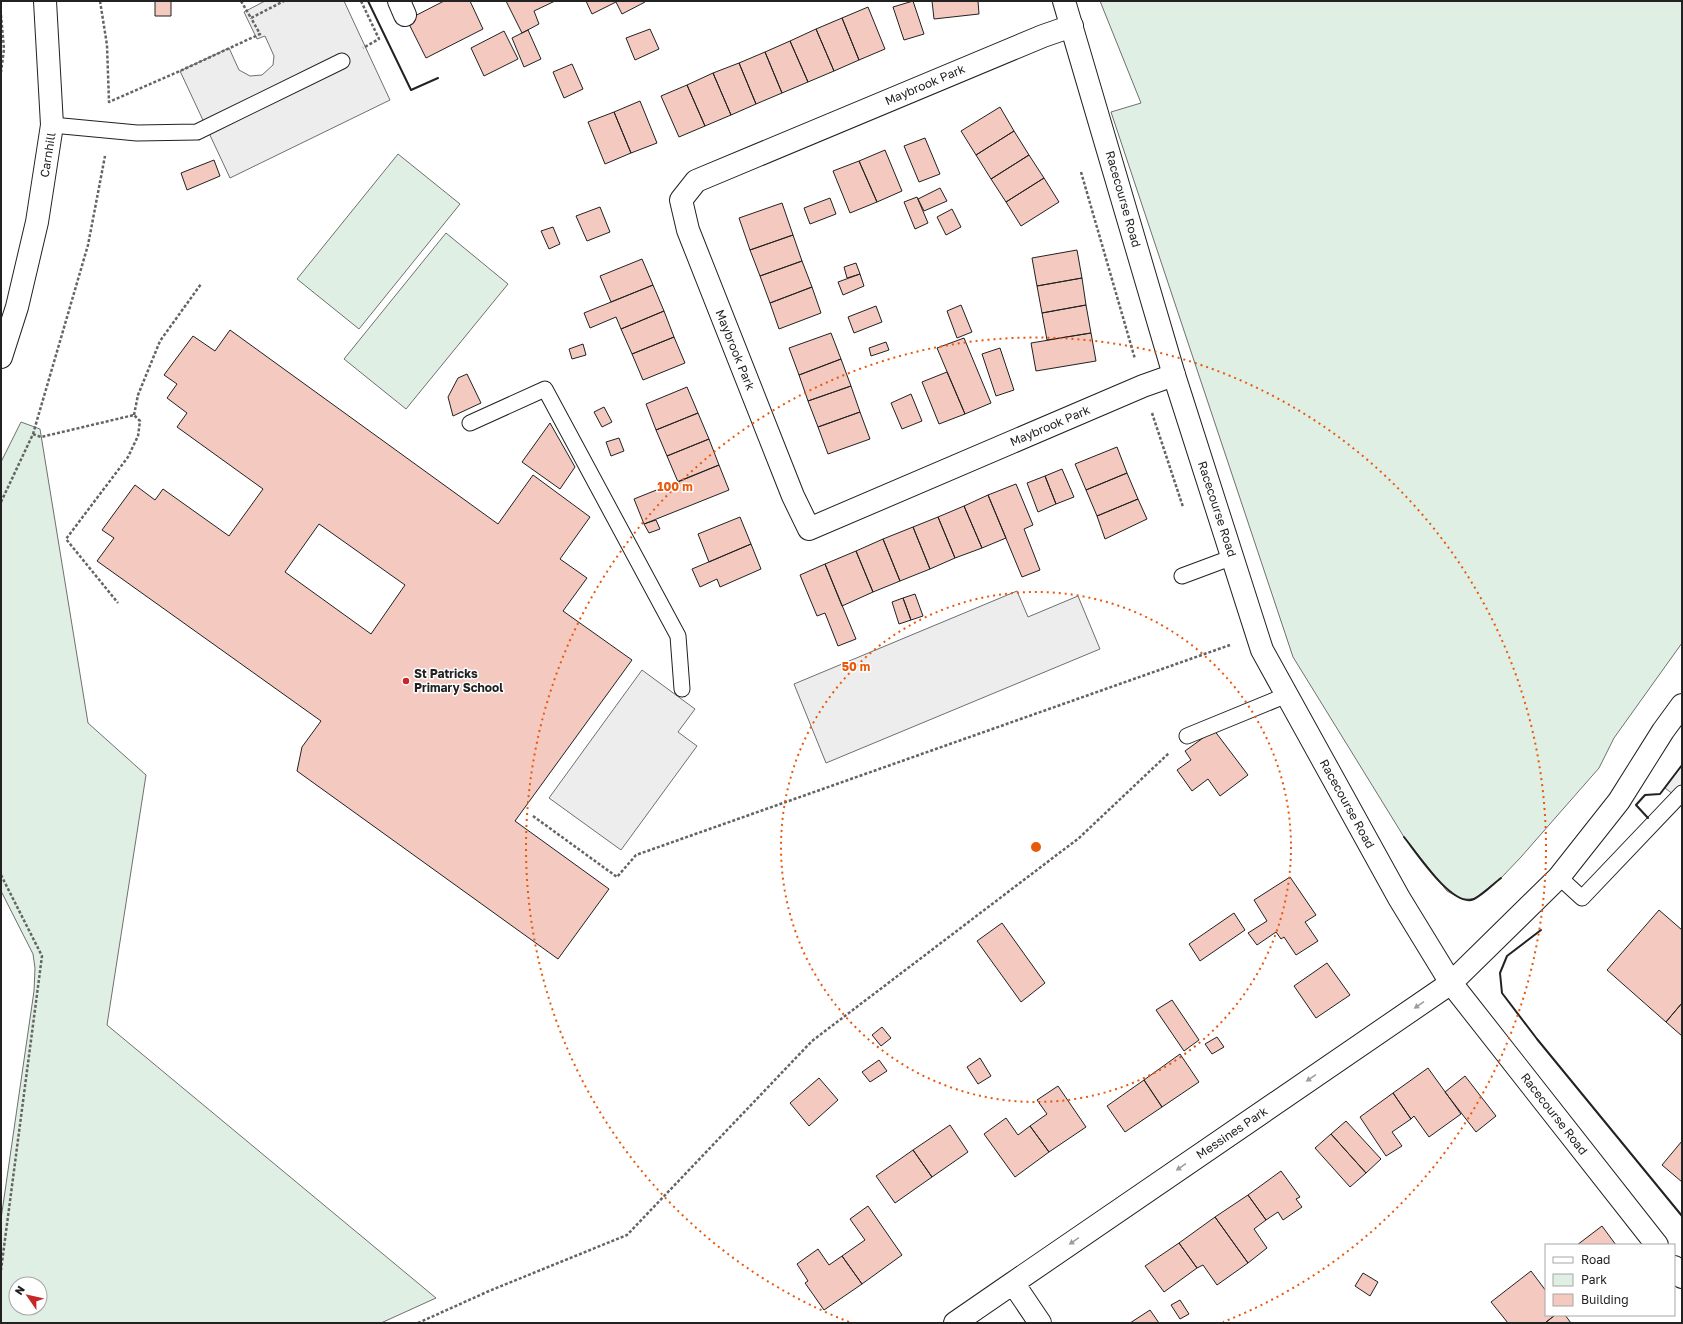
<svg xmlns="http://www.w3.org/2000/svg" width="1683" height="1324" font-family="'Golos Text',sans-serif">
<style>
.green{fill:#e0efe3;stroke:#6f6f6f;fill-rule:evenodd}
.parking{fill:#ededed;stroke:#6f6f6f}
.building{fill:#f3c9c0;stroke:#222;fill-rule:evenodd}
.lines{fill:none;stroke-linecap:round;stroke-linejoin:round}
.lane-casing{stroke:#222;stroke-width:17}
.street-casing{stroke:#222;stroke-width:24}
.secondary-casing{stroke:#222;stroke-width:24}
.path{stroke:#646464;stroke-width:2.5;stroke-dasharray:3 2;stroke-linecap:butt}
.lane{stroke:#fff;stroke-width:15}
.street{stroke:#fff;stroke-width:22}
.secondary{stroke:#fff;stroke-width:22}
.wall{stroke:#222;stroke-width:2}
.oneway{fill:#9c9c9c}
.ring{fill:none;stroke:#e8590c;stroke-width:2;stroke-dasharray:2 4}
.poi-dot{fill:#c62828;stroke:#fff;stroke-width:1.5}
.labels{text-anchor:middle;stroke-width:3;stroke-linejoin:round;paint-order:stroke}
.street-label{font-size:12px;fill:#222;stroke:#fff}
.poi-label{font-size:12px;font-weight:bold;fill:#222;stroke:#fff;text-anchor:start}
.centre{fill:#e8590c;stroke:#fff;stroke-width:2}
.ring-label{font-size:12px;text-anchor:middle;font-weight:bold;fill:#e8590c;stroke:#fff;stroke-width:3;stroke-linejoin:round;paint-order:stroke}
</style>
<rect width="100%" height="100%" fill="#fff"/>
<path class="green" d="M1100,1H1682V643L1614,738L1599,768L1521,857L1501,878L1474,899H1462L1447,891L1404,837L1293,657L1111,112L1141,103Z
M398,154L460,204L359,329L297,279Z
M446,233L508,284L406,409L344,359Z
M21,422L40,429L88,723L146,775L107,1025L436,1298L381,1323H1V1219L34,991L35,968L33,954L1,891V462ZM16,1284H40V1308H16Z"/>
<path class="parking" d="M265,1H344L390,100L230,178L180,71L229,48L239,70L250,76L262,75L273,65L274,56L265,36L257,39L244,12Z
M1017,591L1028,617L1078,596L1100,649L826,763L794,684Z
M642,670L695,709L678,732L697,746L621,850L549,798Z
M1682,765V801L1665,788Z"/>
<path class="building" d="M155,1H171V16H155Z
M444,1H470L483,29L426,58L407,20Z
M506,1H555L534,11L539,24L522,33Z
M586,1H644L645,2L622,14L616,2L592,14Z
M913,1L924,34L904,40L893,7Z
M932,1H978L979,14L934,19Z
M868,7L885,49L859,60L842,18Z
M842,18L859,60L834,71L816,29Z
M650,29L659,49L635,60L626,38Z
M816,29L834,71L808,82L790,41Z
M528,30L541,59L524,67L512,38Z
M504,31L518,59L484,76L471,48Z
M790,41L808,82L782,93L765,52Z
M765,52L782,93L756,104L739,63Z
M739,63L756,104L731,115L713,73Z
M572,64L583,89L564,98L553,72Z
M713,73L731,115L705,126L687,85Z
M687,85L705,126L679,137L661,96Z
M640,101L657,143L631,153L614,112Z
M1000,107L1014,131L976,155L961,131Z
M614,112L631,153L605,164L588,122Z
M1014,131L1029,155L991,179L976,155Z
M925,138L940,174L919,182L904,146Z
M885,150L902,191L877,202L859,161Z
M1029,155L1044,178L1006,202L991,179Z
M214,160L220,176L187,190L181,173Z
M859,161L877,202L850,213L833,171Z
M1044,178L1059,202L1021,226L1006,202Z
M940,188L947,201L924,211L918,199Z
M917,197L928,223L915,229L904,202Z
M830,198L836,214L810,224L804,208Z
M782,203L793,235L750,250L739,218Z
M600,207L610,232L587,241L576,216Z
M952,209L961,227L946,235L937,217Z
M553,227L560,244L549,249L541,231Z
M793,235L802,261L760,276L750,250Z
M1077,250L1082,278L1037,286L1032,258Z
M642,259L653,285L611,302L600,276Z
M802,261L812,287L770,303L760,276Z
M856,263L860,274L847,278L844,267Z
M860,274L864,286L843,295L838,282Z
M1082,278L1086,305L1042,313L1037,286Z
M653,285L664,311L621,329L616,317L590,328L584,313Z
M812,287L821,313L779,329L770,303Z
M961,305L972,332L957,338L947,311Z
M1086,305L1091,333L1047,340L1042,313Z
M876,306L882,322L854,333L848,317Z
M664,311L674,337L632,354L621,329Z
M230,330L498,524L533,475L590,517L560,559L587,578L563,611L632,660L515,821L609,889L558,959L297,771L302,747L321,721L97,561L114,538L102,530L135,485L155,500L163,489L229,536L263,489L177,427L187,413L167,398L177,384L164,375L193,336L215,351ZM319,524L405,585L371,634L285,572Z
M831,333L841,359L799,375L789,348Z
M1091,333L1096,361L1036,371L1031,343Z
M674,337L685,363L643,380L632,354Z
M964,338L991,403L965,414L937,348Z
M886,342L889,350L871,356L869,348Z
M583,344L586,355L572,359L569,349Z
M1000,348L1014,390L996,396L982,354Z
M841,359L851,386L808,401L799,375Z
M947,372L965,414L939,424L922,382Z
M467,374L481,403L453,416L448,397L458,378Z
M851,386L860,412L818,427L808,401Z
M687,387L698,413L656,430L646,404Z
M911,394L922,421L902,429L891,403Z
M604,407L612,422L602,427L594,412Z
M860,412L870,439L828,454L818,427Z
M698,413L709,439L667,456L656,430Z
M550,423L575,467L560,489L522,462Z
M619,438L624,451L611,456L606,442Z
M709,439L719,465L678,482L667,456Z
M1117,447L1127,473L1086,490L1075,464Z
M719,465L729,490L644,524L634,499Z
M1062,469L1074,497L1056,504L1045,476Z
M1127,473L1138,499L1097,516L1086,490Z
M1045,476L1056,504L1038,512L1027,483Z
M1016,484L1033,525L1024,529L1040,570L1022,577L988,495Z
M988,495L1006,538L982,548L964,506Z
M1138,499L1147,519L1105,539L1097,516Z
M964,506L982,548L955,558L938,517Z
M740,517L751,544L709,562L698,534Z
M938,517L955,558L930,569L913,527Z
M656,520L660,529L649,533L644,524Z
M913,527L930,569L900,581L883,539Z
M883,539L900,581L873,592L856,551Z
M751,544L761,569L720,587L717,579L700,587L692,569Z
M856,551L873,592L842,606L825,564Z
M825,564L856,639L838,646L825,613L817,616L800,575Z
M915,594L923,616L911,620L903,598Z
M903,598L911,620L899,624L892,602Z
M1214,730L1248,775L1220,796L1208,779L1192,791L1177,770L1191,760L1185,751Z
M1290,877L1316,915L1305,922L1318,941L1296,955L1284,937L1281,939L1276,932L1257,945L1248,933L1267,921L1254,900Z
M1659,910L1682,930V1003L1666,1022L1607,970Z
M1234,913L1245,930L1200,961L1189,944Z
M1002,923L1045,983L1021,1002L977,941Z
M1327,963L1350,995L1316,1018L1294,986Z
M1172,1000L1199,1040L1184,1051L1156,1010Z
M1682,1003V1036L1666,1022Z
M882,1027L891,1038L881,1046L872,1035Z
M1217,1037L1224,1047L1212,1054L1205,1044Z
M1180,1054L1199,1082L1162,1107L1144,1080Z
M980,1058L991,1076L978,1084L967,1067Z
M879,1060L887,1071L870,1082L862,1072Z
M1428,1068L1461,1114L1429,1137L1414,1116L1411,1119L1393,1093Z
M1465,1076L1496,1116L1476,1132L1445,1092Z
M819,1078L838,1100L809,1126L790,1103Z
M1144,1080L1162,1107L1125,1132L1107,1106Z
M1058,1086L1086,1127L1049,1152L1030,1126L1047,1114L1037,1100Z
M1393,1093L1411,1119L1392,1132L1402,1146L1386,1156L1360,1117Z
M1006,1118L1018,1135L1030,1126L1049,1152L1015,1177L984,1134Z
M1346,1121L1381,1159L1366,1173L1331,1134Z
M950,1125L968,1152L932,1177L913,1150Z
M1331,1134L1366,1173L1350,1187L1315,1148Z
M1682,1141V1182L1662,1165Z
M913,1150L932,1177L895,1203L876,1176Z
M1281,1171L1300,1197L1296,1199L1302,1207L1283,1220L1278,1212L1266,1220L1248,1195Z
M1248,1195L1266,1220L1254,1229L1267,1248L1248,1263L1215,1217Z
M868,1206L902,1255L862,1284L842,1256L865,1240L850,1219Z
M1215,1217L1248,1263L1217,1285L1203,1265L1197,1268L1179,1243Z
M1602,1226L1616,1245H1577Z
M1179,1243L1197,1268L1164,1292L1145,1266Z
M818,1249L829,1265L842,1256L862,1284L824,1310L805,1283L808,1281L797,1264Z
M1531,1271L1546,1291V1315H1555L1545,1323H1508L1491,1302Z
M1363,1273L1378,1282L1370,1296L1355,1286Z
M1180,1300L1189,1314L1180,1319L1171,1305Z
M1150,1310L1159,1323H1130Z
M1555,1315H1565L1571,1323H1545Z"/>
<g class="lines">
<defs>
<path id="lane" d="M52,125L137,133L197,132L342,61
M470,423L545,389L678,636L682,689
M1182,576L1233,557
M1187,736L1287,695
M1559,877L1582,898L1682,793"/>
<path id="street" d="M399,1L405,15
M1072,26L1043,36L696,181L681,200L688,230L793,496L809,529L1143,386L1174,375
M1,357L17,307L37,222L52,125L45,1
M955,1323L1013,1283
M1040,1323L1013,1283L1451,983L1559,877L1619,801L1663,731L1682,705"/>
<path id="secondary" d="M1064,1L1174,375L1262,650L1399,898L1451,983L1657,1245
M1674,1267L1682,1277"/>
</defs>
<use href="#lane" class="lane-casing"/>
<use href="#street" class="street-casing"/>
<use href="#secondary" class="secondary-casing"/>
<path class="path" d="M100,1L107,45L109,102L180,71L260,34L251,18
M241,1L251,18L284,1
M361,1L379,39L363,48
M1,15L4,49L1,72
M1081,172L1135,359
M1152,413L1183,507
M134,415L138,395L160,341L201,284
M33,434L41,437L134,415L140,421L138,436L128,457L66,539L118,603
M1,502L33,434L88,245L105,156
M533,816L617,877L636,855L1230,645
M1,875L42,956L1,1270
M418,1323L489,1291L627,1235L812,1041L1079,838L1169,753"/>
<use href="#lane" class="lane"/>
<use href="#street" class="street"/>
<use href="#secondary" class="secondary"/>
<path class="wall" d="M368,1L411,90L438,78
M1648,818L1636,805L1645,795L1660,794L1682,765
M1404,837C1416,852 1453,909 1474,899C1484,894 1493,884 1501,878
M1541,930L1507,956L1500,973L1502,993L1537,1039L1682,1216"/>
</g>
<defs><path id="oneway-solid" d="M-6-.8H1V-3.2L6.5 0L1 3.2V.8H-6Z"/></defs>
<g class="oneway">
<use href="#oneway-solid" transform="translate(1419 1005) rotate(146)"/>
<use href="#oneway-solid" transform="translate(1311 1078) rotate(146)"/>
<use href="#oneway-solid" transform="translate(1181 1167) rotate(145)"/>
<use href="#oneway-solid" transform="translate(1074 1241) rotate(145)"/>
</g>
<g class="ring">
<circle cx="1036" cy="847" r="255"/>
<path d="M849 1322A510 510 0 1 1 1223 1322"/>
</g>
<circle class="poi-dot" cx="406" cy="681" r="4"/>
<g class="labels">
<g class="street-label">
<text transform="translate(925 85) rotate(-23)" y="4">Maybrook Park</text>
<text transform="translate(48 155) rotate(-81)" y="4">Carnhill</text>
<text transform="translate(1123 199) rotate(74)" y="4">Racecourse Road</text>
<text transform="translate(735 350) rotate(68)" y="4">Maybrook Park</text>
<text transform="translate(1050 426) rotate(-23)" y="4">Maybrook Park</text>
<text transform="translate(1217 509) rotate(72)" y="4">Racecourse Road</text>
<text transform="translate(1347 804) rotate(61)" y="4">Racecourse Road</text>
<text transform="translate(1554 1114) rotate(52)" y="4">Racecourse Road</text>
<text transform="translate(1232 1133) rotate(-34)" y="4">Messines Park</text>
</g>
<g class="poi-label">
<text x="414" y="678">St Patricks<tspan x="414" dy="14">Primary School</tspan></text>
</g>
</g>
<circle cx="1036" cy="847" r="6" class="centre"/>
<g class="ring-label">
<text x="675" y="491">100 m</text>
<text x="856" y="671">50 m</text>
</g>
<rect width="1683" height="1324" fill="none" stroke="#222222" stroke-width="4"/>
<rect x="1545" y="1244" width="130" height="72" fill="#ffffff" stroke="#a7a7a7"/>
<rect x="1553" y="1257" width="20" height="6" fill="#ffffff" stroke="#a7a7a7"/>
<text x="1581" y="1264" font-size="12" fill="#222222">Road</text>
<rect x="1553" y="1274" width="20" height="12" fill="#e0efe3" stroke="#a7a7a7"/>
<text x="1581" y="1284" font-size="12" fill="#222222">Park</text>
<rect x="1553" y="1294" width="20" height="12" fill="#f3c9c0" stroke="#a7a7a7"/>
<text x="1581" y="1304" font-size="12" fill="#222222">Building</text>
<g transform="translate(28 1296) rotate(304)"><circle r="19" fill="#ffffff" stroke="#a7a7a7"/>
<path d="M0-3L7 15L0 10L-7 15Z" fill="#c62828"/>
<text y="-6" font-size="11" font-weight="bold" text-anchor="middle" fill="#222222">N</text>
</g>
</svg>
